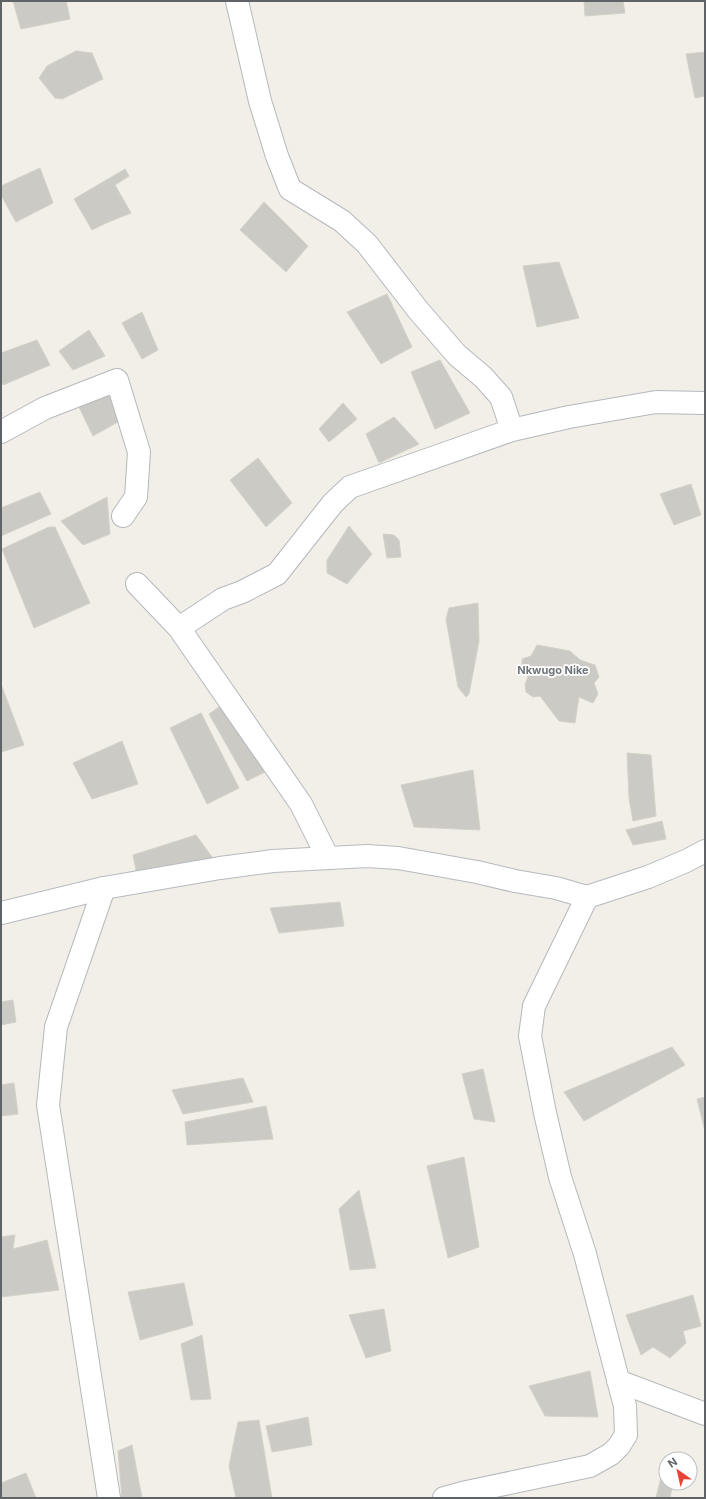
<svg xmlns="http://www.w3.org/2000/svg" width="706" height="1499" font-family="Inter,sans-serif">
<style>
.building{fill:#cccac5;stroke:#d6d1c6}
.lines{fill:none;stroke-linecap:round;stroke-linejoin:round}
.street-casing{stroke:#b5b8bc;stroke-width:24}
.secondary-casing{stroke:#b6babf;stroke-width:24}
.street{stroke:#fff;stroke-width:22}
.secondary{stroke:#fff;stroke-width:22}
.labels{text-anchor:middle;stroke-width:3.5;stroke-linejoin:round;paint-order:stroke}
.neighbourhood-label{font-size:11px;font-weight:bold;fill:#70757a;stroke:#fff}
</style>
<rect width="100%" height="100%" fill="#f1efe8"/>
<path class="building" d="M13,1H66L70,19L21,29Z
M584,1H623L625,13L585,16Z
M76,51L92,53L103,79L62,99L55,98L39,78L47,66Z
M705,52V96L695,98L686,54Z
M40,168L53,203L16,222L1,195V186Z
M125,169L129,176L115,185L131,213L106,223L92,230L74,199Z
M264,202L308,246L286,272L240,230Z
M559,262L579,318L537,327L523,266Z
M387,294L412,347L381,364L347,312Z
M142,312L158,350L142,359L122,323Z
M89,330L105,356L73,370L59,351Z
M37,340L50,365L3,385L1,381V353Z
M440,360L470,413L435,429L411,372Z
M113,386L123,419L93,436L76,401Z
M343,403L357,419L329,442L319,429Z
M394,417L419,444L379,463L366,434Z
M258,458L292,503L266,527L230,480Z
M691,484L701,515L674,525L660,494Z
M40,492L51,514L1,536V508Z
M107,497L110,534L83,545L61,521Z
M349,526L372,554L347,584L327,573V560Z
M49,527H55L90,603L34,628L2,549Z
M383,534L394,535L399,540L401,557L387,558Z
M478,603L479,641L469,694L466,697L458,687L446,619L449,608Z
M537,645L570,651L580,660L595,665L599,677L594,683L598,694L593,703L579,697L575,723L559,721L540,696L533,697L526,692L525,684L528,677L524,671L519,670L522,664V659L531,656Z
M1,684L24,745L1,752Z
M229,700L269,770L247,781L209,714Z
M201,713L239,788L207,804L170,728Z
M122,741L138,784L92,799L73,763Z
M627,753L651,755L656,816L633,821L629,798Z
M473,770L480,830L414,827L401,785Z
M662,821L666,839L633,845L626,830Z
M196,835L220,868L137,875L133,855Z
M340,902L344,926L279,933L270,908Z
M13,1000L16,1022L1,1025V1002Z
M672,1047L685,1065L584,1121L564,1092Z
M483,1069L495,1122L474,1119L462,1074Z
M243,1078L253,1102L183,1114L172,1090Z
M14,1083L18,1114L1,1116V1085Z
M705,1097V1131L697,1099Z
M266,1106L273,1139L187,1145L185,1122Z
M464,1157L479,1247L448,1258L427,1166Z
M359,1190L376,1268L350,1270L339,1209Z
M15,1235L13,1249L47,1240L59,1290L1,1297V1237Z
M184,1283L193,1325L140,1340L128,1292Z
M693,1295L701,1326L683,1331L686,1343L670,1358L653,1347L641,1355L626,1315Z
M384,1309L391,1351L366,1358L349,1315Z
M202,1335L211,1399L191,1400L181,1344Z
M590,1371L598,1417L545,1416L529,1386Z
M308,1417L312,1445L272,1452L266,1426Z
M259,1420L272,1498H236L229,1466L238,1422Z
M132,1445L142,1498H122L118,1451Z
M26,1473L36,1498H1V1483Z
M662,1473H666V1483H673L670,1498H656Z"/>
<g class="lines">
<defs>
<path id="street" d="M237,1L260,101L277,156L290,189L342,221L367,244L418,310L457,355L483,377L501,397L512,430
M1,432L45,408L117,380L139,452L136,497L123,516
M137,584L179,628L301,804L328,858
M179,628L223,599L242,592L277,574L333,503L350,487L512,430L569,417L656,402L705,403
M104,888L56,1027L48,1105L109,1498
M618,1381L705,1414
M444,1498L462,1493L590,1466L611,1454L619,1446L626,1435L625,1406L585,1254L560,1177L545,1113L530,1036L534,1006L587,897"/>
<path id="secondary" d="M1,913L104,888L220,868L273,861L367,856L398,858L477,872L515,881L556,888L587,897L648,877L686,861L705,851"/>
</defs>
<use href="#street" class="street-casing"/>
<use href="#secondary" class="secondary-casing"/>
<use href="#street" class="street"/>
<use href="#secondary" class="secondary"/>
</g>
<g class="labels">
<g class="neighbourhood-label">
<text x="553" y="674">Nkwugo Nike</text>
</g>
</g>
<rect width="706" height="1499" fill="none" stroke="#5f6368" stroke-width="4"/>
<g transform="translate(678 1471) rotate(326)"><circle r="19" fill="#ffffff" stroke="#bfc1c3"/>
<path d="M0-3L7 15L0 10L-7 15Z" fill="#ea4335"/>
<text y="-6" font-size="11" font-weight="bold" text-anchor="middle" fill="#5f6368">N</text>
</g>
</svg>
